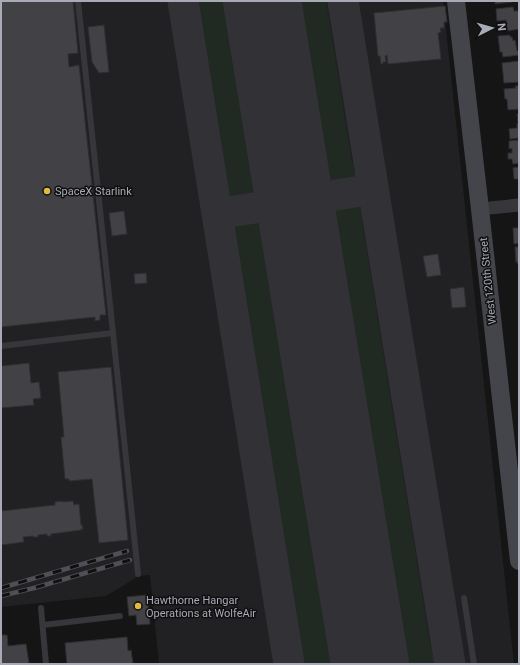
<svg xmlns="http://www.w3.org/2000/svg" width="520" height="665" font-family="Roboto,sans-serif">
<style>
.built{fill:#212123}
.green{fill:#212923}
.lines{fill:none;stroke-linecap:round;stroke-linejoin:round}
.taxiway{stroke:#323236;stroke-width:31}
.runway{stroke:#323236;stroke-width:78}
.building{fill:#424246;stroke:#2f2f32}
.lane{stroke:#36363b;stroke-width:6}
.street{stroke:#36363b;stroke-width:13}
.secondary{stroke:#44454b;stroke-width:18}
.rail-casing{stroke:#4f5056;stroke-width:4.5}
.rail{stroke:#101011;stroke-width:3;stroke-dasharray:9;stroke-linecap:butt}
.poi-dot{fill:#e2ba41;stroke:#101011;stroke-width:1.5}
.labels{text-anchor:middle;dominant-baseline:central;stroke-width:3;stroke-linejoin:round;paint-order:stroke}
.poi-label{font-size:11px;fill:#a8abb5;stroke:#101011;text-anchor:start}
.street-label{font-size:11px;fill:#a8abb5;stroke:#101011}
</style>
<rect width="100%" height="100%" fill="#151516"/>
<polygon class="built" points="1,1 443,1 514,664 159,664 150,575 139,576 106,596 1,607"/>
<g class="green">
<path d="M 193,1 L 228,1 L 258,190 L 257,195 C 252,198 235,202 229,199 C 227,198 226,196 225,194 Z"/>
<path d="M 294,1 L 326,1 L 352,163 L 356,163 C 358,171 357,178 350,182 C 339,184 318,192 317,176 L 322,174 Z"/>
<path d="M 353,204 C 361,204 364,210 365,218 L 362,221 L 431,650 L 436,650 L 436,659 L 434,664 L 397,664 L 402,662 L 330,217 L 324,218 C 325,203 341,204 353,204 Z"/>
<polygon points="257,219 263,223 266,228 336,664 301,664 231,233 231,229 236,223"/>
</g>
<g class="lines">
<g class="taxiway">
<polyline points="183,1 289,664"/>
<polyline points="343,1 450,664"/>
<path d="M 270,205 C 286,199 290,188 290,171"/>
<path d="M 219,224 C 221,218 223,214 229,212 L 361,191 C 368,188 370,182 371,174"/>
<path d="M 301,235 C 300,212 302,200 328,196"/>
<polyline points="370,660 371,664"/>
</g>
<polyline class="runway" points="262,1 370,664"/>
</g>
<g class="building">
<polygon points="1,1 73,1 78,53 68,54 69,67 79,65 106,315 100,315 100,320 95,321 95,317 1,327"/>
<polygon points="495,1 512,1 512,2 495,4"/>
<polygon points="445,6 447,22 444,22 444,28 440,28 441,32 438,33 441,59 388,64 387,55 385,56 386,62 383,62 383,64 381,64 380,56 378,56 374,13"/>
<polygon points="513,7 514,11 519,11 519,29 507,31 506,20 497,21 496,9"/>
<polygon points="104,25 109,72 99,73 92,62 88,27"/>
<polygon points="510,35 510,37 512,37 513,41 515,40 517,51 519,51 519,55 503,57 502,52 500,52 498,36"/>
<polygon points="519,61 519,82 504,83 502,63"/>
<polygon points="515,86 519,86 519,109 508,110 507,99 505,99 504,89 516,88"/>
<polygon points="517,114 519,114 519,138 510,139 509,129 517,128 517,124 518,123"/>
<polygon points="519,140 519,163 513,164 512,159 508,159 508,153 512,153 512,148 509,149 509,141"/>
<polygon points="519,167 519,179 514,179 513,168"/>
<polygon points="124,211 127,234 112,236 109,213"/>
<polygon points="513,228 519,228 519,243 514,244"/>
<polygon points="515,247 519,247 519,264 518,264 517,262 516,262"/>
<polygon points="438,254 441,275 427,277 423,256"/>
<polygon points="146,273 147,283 135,284 134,274"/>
<polygon points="464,287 466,307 452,308 450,289"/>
<polygon points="29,363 31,383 39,382 41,398 33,399 34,405 1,408 1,366"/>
<polygon points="111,367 128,540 99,543 92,479 69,481 69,479 65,479 61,437 64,437 58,372"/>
<polygon points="63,501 63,502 73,501 74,505 79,504 81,525 82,525 83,529 81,529 81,530 51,534 51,536 47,536 47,534 38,535 38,537 33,537 33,536 23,537 24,542 1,545 1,511 55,505 55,502"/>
<polygon points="147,595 150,624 137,625 136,615 129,616 127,597"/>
<polygon points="1,635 7,635 8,646 26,644 29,664 1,664"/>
<polygon points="127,637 128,651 131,650 133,664 67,664 65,643"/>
</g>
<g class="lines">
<g class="lane">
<polyline points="113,333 138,574"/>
<polyline points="1,346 113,333 78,1"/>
<polyline points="464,598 474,664"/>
<polyline points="41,608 46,664"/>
<polyline points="43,625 120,616"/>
</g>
<polyline class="street" points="480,209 519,205"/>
<polyline class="secondary" points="456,1 480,209 519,561"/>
<defs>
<g id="rail">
<polyline points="1,588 127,551"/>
<polyline points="1,596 34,588 130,560"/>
</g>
</defs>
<use href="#rail" class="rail-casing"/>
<use href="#rail" class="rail"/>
</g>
<g class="poi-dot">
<circle cx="47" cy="191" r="4"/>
<circle cx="138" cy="606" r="4"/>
</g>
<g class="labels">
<g class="poi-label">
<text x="55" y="191">SpaceX Starlink</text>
<text x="146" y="600">Hawthorne Hangar<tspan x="146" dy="13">Operations at WolfeAir</tspan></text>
</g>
<g class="street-label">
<text transform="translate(488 281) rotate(-96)">West 120th Street</text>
</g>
</g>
<rect width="520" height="665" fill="none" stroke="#a8abb5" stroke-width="4"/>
<g transform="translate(492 28) rotate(84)" stroke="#101011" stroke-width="3" paint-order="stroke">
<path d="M0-3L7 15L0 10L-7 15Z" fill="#a8abb5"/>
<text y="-6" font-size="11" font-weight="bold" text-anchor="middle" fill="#a8abb5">N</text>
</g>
</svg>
